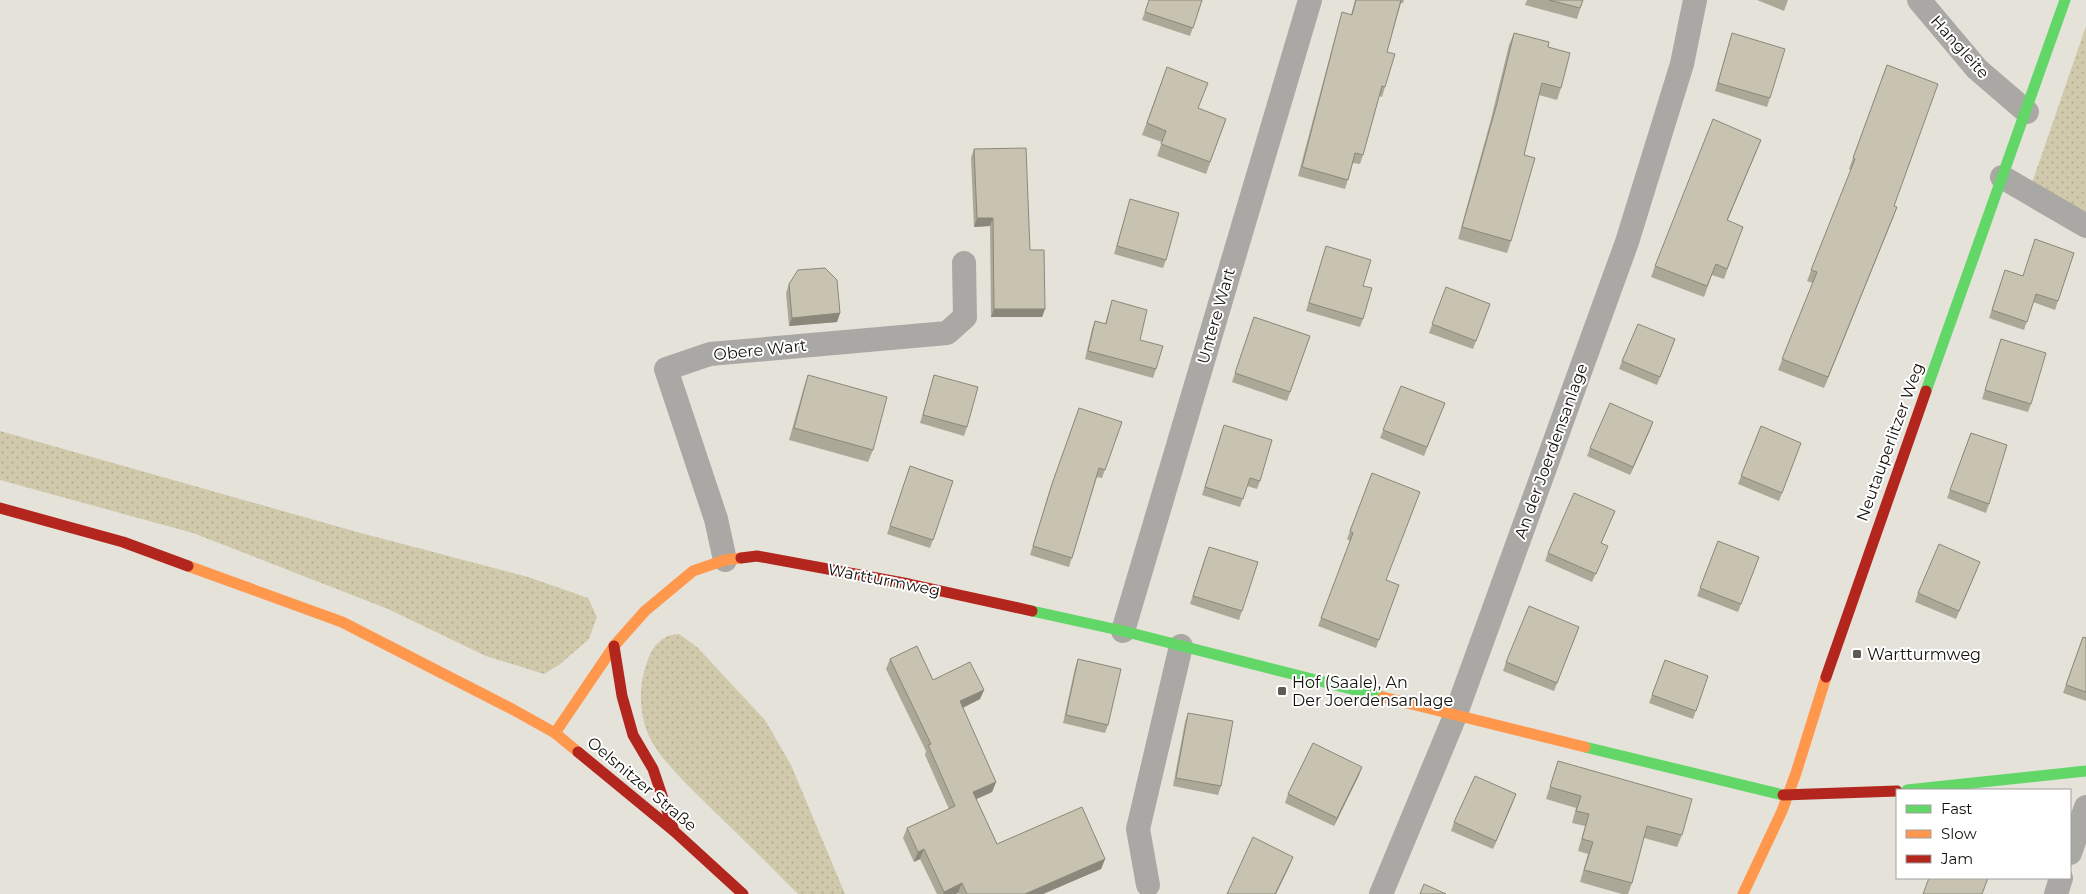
<svg xmlns="http://www.w3.org/2000/svg" width="2086" height="894" font-family="Montserrat,sans-serif">
<style>
.grass{fill:url(#grass-dots)}
.lines{fill:none;stroke-linecap:round;stroke-linejoin:round}
.street{stroke:#a9a8a5;stroke-width:24}
.fast{stroke:#63d668;stroke-width:11}
.slow{stroke:#ff974d;stroke-width:11}
.jam{stroke:#b3261e;stroke-width:11}
.wall{fill:#aba897}
.shaded-wall{fill:#8b887b}
.building{fill:#c7c3b0;stroke:#8b887b}
.poi-dot{fill:#5c5b54;stroke:#fff;stroke-width:2}
.labels{text-anchor:middle;dominant-baseline:central;stroke-width:4;stroke-linejoin:round;paint-order:stroke}
.street-label{font-size:16px;fill:#13120c;stroke:#fff}
.poi-label{font-size:16px;fill:#13120c;stroke:#fff;text-anchor:start}
</style>
<defs>
<pattern id="grass-dots" width="8" height="8" patternUnits="userSpaceOnUse" patternTransform="scale(1.25)"><rect width="8" height="8" fill="#d1c9ab"/><path d="M2 2h.1M6 6h.1" fill="none" stroke="#b3ac92" stroke-width="1.8" stroke-linecap="round"/></pattern>
</defs>
<rect width="100%" height="100%" fill="#e4e2d9"/>
<g class="grass">
<polygon points="2086,26 2086,217 2032,183"/>
<polygon points="0,431 357,532 528,577 588,598 597,617 589,639 559,665 544,674 486,656 388,609 193,533 0,480"/>
<path d="M 679,634 L 697,647 L 765,720 L 791,765 L 845,894 L 798,894 C 772,868 746,842 719,816 C 698,795 655,757 646,729 C 639,706 639,685 647,662 C 653,646 661,635 679,634 Z"/>
</g>
<g class="lines">
<g class="street">
<polyline points="1919,0 1977,69 2027,112"/>
<polyline points="2002,177 2086,226"/>
<polyline points="725,560 716,519 666,369 710,354 947,333 965,317 964,263"/>
<polyline points="1123,631 1310,0"/>
<polyline points="2070,853 2086,807"/>
<polyline points="1148,885 1138,829 1181,646"/>
<polyline points="1381,894 1455,716 1627,242 1682,64 1695,0"/>
<polyline points="2056,894 2061,878"/>
</g>
<g class="fast">
<polyline points="1926,391 2065,0"/>
<polyline points="1032,611 1123,631 1383,697"/>
<polyline points="1585,747 1783,795"/>
<polyline points="1907,790 2086,771"/>
</g>
<g class="slow">
<polyline points="188,566 342,622 512,709 555,733 578,752"/>
<polyline points="1383,697 1585,747"/>
<polyline points="555,733 614,646 645,611 693,571 725,560 741,558"/>
<polyline points="1743,894 1782,811 1796,773 1826,677"/>
</g>
<g class="jam">
<polyline points="0,508 123,542 188,566"/>
<polyline points="741,558 757,556 909,584 1032,611"/>
<polyline points="614,646 622,696 633,735 653,769 674,831"/>
<polyline points="1826,677 1926,391"/>
<polyline points="578,752 674,831 743,894"/>
<polyline points="1783,795 1897,791"/>
</g>
</g>
<g class="wall">
<polygon points="1149,0 1202,0 1190,36 1142,20"/>
<polygon points="1355,0 1404,0 1403,3 1401,3 1387,52 1385,87 1382,97 1379,96 1363,155 1360,164 1353,163 1345,189 1298,176 1339,22 1342,12 1351,15"/>
<polygon points="1527,0 1583,0 1577,19 1525,5"/>
<polygon points="1757,0 1788,0 1784,11"/>
<polygon points="1514,33 1548,47 1561,88 1557,100 1539,95 1524,155 1511,241 1507,253 1458,239 1491,119 1509,45"/>
<polygon points="1732,33 1770,98 1767,107 1715,91"/>
<polygon points="1887,65 1894,206 1897,207 1824,388 1778,370 1813,283 1807,281 1851,170 1849,169"/>
<polygon points="1167,67 1198,108 1226,119 1206,174 1157,156 1162,142 1142,135"/>
<polygon points="974,149 1030,250 1045,309 1042,317 991,317 990,226 974,227 971,158"/>
<polygon points="1757,150 1727,221 1743,227 1724,279 1712,275 1704,297 1651,277 1655,266"/>
<polygon points="1130,199 1166,260 1163,268 1114,254"/>
<polygon points="1326,246 1363,286 1363,319 1360,327 1306,311"/>
<polygon points="2074,253 2055,310 2033,302 2024,330 1989,318 2005,270 2022,276"/>
<polygon points="789,284 840,313 837,322 789,326 786,293"/>
<polygon points="1446,287 1490,304 1473,349 1429,333"/>
<polygon points="1112,300 1140,340 1156,369 1153,378 1085,359 1092,329 1095,321 1105,324"/>
<polygon points="1254,317 1310,336 1287,401 1232,382"/>
<polygon points="1675,339 1657,385 1619,369 1622,361"/>
<polygon points="2001,339 2031,404 2028,412 1982,399"/>
<polygon points="808,375 873,450 868,462 789,440 804,387"/>
<polygon points="934,375 967,427 964,436 920,423"/>
<polygon points="1401,386 1445,403 1424,456 1380,438"/>
<polygon points="1079,408 1122,422 1102,478 1097,477 1069,567 1030,555 1049,492"/>
<polygon points="1224,425 1260,481 1257,489 1247,486 1240,507 1202,495"/>
<polygon points="1761,426 1801,443 1779,501 1738,484"/>
<polygon points="1650,430 1630,475 1587,456 1590,448"/>
<polygon points="1971,433 1989,504 1986,513 1947,498"/>
<polygon points="910,466 953,481 930,548 887,534"/>
<polygon points="1372,473 1386,580 1399,585 1376,648 1318,626 1350,541 1347,539"/>
<polygon points="1615,511 1601,544 1605,554 1592,582 1545,561 1548,553"/>
<polygon points="1718,541 1759,557 1738,612 1697,596"/>
<polygon points="1206,555 1242,611 1239,620 1190,604"/>
<polygon points="1977,570 1956,619 1915,602 1918,593"/>
<polygon points="1579,627 1554,691 1503,671 1506,662"/>
<polygon points="2083,637 2086,638 2086,701 2063,693"/>
<polygon points="890,659 933,680 984,690 980,699 963,708 996,782 992,792 976,799 997,844 1105,859 1101,869 1043,894 959,894 958,893 956,894 937,894 920,859 914,862 903,838 907,828 949,809 925,755 926,751 886,669"/>
<polygon points="1078,659 1108,725 1105,733 1063,723 1075,668"/>
<polygon points="1665,660 1708,676 1693,719 1649,703"/>
<polygon points="1188,713 1221,786 1218,795 1173,786 1185,722"/>
<polygon points="1558,761 1682,835 1677,847 1644,838 1632,883 1628,894 1622,894 1580,882 1588,854 1578,851 1585,826 1572,823 1576,808 1546,799"/>
<polygon points="1362,767 1359,775 1334,826 1285,803 1288,794"/>
<polygon points="1513,802 1493,849 1451,831 1454,822"/>
</g>
<g class="shaded-wall">
<polygon points="1761,140 1757,150 1723,231 1727,220"/>
<polygon points="1897,207 1893,218 1824,388 1828,377"/>
<polygon points="977,218 993,218 990,226 974,227"/>
<polygon points="994,309 1045,309 1042,317 991,317"/>
<polygon points="840,313 837,322 789,326 792,318"/>
<polygon points="1653,422 1650,430 1630,475 1633,467"/>
<polygon points="984,690 980,699 956,711 960,701"/>
<polygon points="1362,767 1359,775 1334,826 1337,818"/>
<polygon points="996,782 992,792 970,802 973,792"/>
<polygon points="1516,794 1513,802 1493,849 1496,841"/>
<polygon points="924,849 920,859 914,862 918,852"/>
<polygon points="1293,857 1290,865 1276,894 1275,894"/>
<polygon points="1105,859 1101,869 1043,894 1025,894"/>
<polygon points="962,883 958,893 956,894 943,894 944,892"/>
</g>
<g class="building">
<polygon points="1149,0 1202,0 1193,28 1145,12"/>
<polygon points="1356,0 1401,0 1387,52 1395,54 1385,87 1382,86 1363,155 1355,153 1348,180 1302,167 1342,12 1352,15"/>
<polygon points="1549,0 1583,0 1580,8"/>
<polygon points="1514,33 1549,42 1548,47 1570,53 1561,88 1542,83 1524,155 1535,158 1511,241 1462,227 1496,107"/>
<polygon points="1732,33 1785,49 1770,98 1718,83"/>
<polygon points="1887,65 1938,84 1894,206 1897,207 1828,377 1782,359 1817,272 1811,270 1855,159 1853,158"/>
<polygon points="1167,67 1208,83 1198,108 1226,119 1210,162 1161,144 1166,131 1147,123"/>
<polygon points="1713,119 1761,140 1727,220 1743,227 1727,269 1716,264 1707,286 1655,266"/>
<polygon points="1026,148 1030,250 1044,250 1045,309 994,309 993,218 977,218 974,149"/>
<polygon points="1130,199 1179,213 1166,260 1117,246"/>
<polygon points="2035,239 2074,253 2058,301 2036,294 2027,322 1992,310 2005,270 2023,276"/>
<polygon points="1326,246 1371,260 1363,286 1372,288 1363,319 1309,303"/>
<polygon points="825,268 837,280 840,313 792,318 789,284 798,270"/>
<polygon points="1446,287 1490,304 1476,341 1432,324"/>
<polygon points="1112,300 1147,310 1140,340 1163,346 1156,369 1088,351 1095,321 1106,324"/>
<polygon points="1254,317 1310,336 1290,392 1235,373"/>
<polygon points="1638,324 1675,339 1660,377 1622,361"/>
<polygon points="2001,339 2046,353 2031,404 1985,390"/>
<polygon points="808,375 887,397 873,450 794,428"/>
<polygon points="934,375 978,387 967,427 923,415"/>
<polygon points="1401,386 1445,403 1427,447 1383,430"/>
<polygon points="1610,403 1653,422 1633,467 1590,448"/>
<polygon points="1079,408 1122,422 1105,470 1099,468 1072,558 1033,546 1052,484"/>
<polygon points="1224,425 1272,440 1260,481 1250,478 1243,499 1205,487"/>
<polygon points="1761,426 1801,443 1782,493 1741,476"/>
<polygon points="1971,433 2007,445 1989,504 1950,490"/>
<polygon points="910,466 953,481 933,540 890,526"/>
<polygon points="1372,473 1420,492 1386,580 1399,585 1379,640 1321,618 1353,533 1350,531"/>
<polygon points="1574,493 1615,511 1601,543 1608,546 1596,574 1548,553"/>
<polygon points="1718,541 1759,557 1741,604 1700,588"/>
<polygon points="1939,544 1980,562 1959,611 1918,593"/>
<polygon points="1209,547 1258,562 1242,611 1193,596"/>
<polygon points="1529,606 1579,627 1557,683 1506,662"/>
<polygon points="2083,637 2086,638 2086,692 2066,685"/>
<polygon points="917,646 933,680 970,662 984,690 960,701 996,782 973,792 997,844 1082,807 1105,859 1025,894 967,894 962,883 944,892 924,849 918,852 907,828 955,806 928,745 931,744 890,659"/>
<polygon points="1078,659 1121,669 1108,725 1066,715"/>
<polygon points="1665,660 1708,676 1696,711 1652,695"/>
<polygon points="1188,713 1233,721 1221,786 1176,778"/>
<polygon points="1313,743 1362,767 1337,818 1288,794"/>
<polygon points="1558,761 1692,799 1682,835 1647,826 1632,883 1584,870 1593,842 1582,839 1589,814 1576,811 1581,796 1550,787"/>
<polygon points="1475,776 1516,794 1496,841 1454,822"/>
<polygon points="1253,837 1293,857 1275,894 1227,894"/>
<polygon points="1929,878 1988,878 1982,894 1923,894"/>
<polygon points="1424,884 1446,894 1420,894"/>
</g>
<g class="poi-dot">
<rect x="1852" y="649" width="10" height="10" rx="2.5"/>
<rect x="1277" y="686" width="10" height="10" rx="2.5"/>
</g>
<g class="labels">
<g class="street-label">
<text transform="translate(1960 47) rotate(48)">Hangleite</text>
<text transform="translate(1216 316) rotate(-74)">Untere Wart</text>
<text transform="translate(760 350) rotate(-6)">Obere Wart</text>
<text transform="translate(1890 442) rotate(-70)">Neutauperlitzer Weg</text>
<text transform="translate(1551 451) rotate(-70)">An der Joerdensanlage</text>
<text transform="translate(884 580) rotate(11)">Wartturmweg</text>
<text transform="translate(642 784) rotate(40)">Oelsnitzer Straße</text>
</g>
<g class="poi-label">
<text x="1867" y="654">Wartturmweg</text>
<text x="1292" y="682">Hof (Saale), An<tspan x="1292" dy="18">Der Joerdensanlage</tspan></text>
</g>
</g>
<rect x="1896" y="789" width="175" height="90" fill="#ffffff" stroke="#a1a09e"/>
<rect x="1906" y="805" width="25" height="8" fill="#63d668" stroke="#a1a09e"/>
<text x="1941" y="814" font-size="15" fill="#13120c">Fast</text>
<rect x="1906" y="830" width="25" height="8" fill="#ff974d" stroke="#a1a09e"/>
<text x="1941" y="839" font-size="15" fill="#13120c">Slow</text>
<rect x="1906" y="855" width="25" height="8" fill="#b3261e" stroke="#a1a09e"/>
<text x="1941" y="864" font-size="15" fill="#13120c">Jam</text>
</svg>
